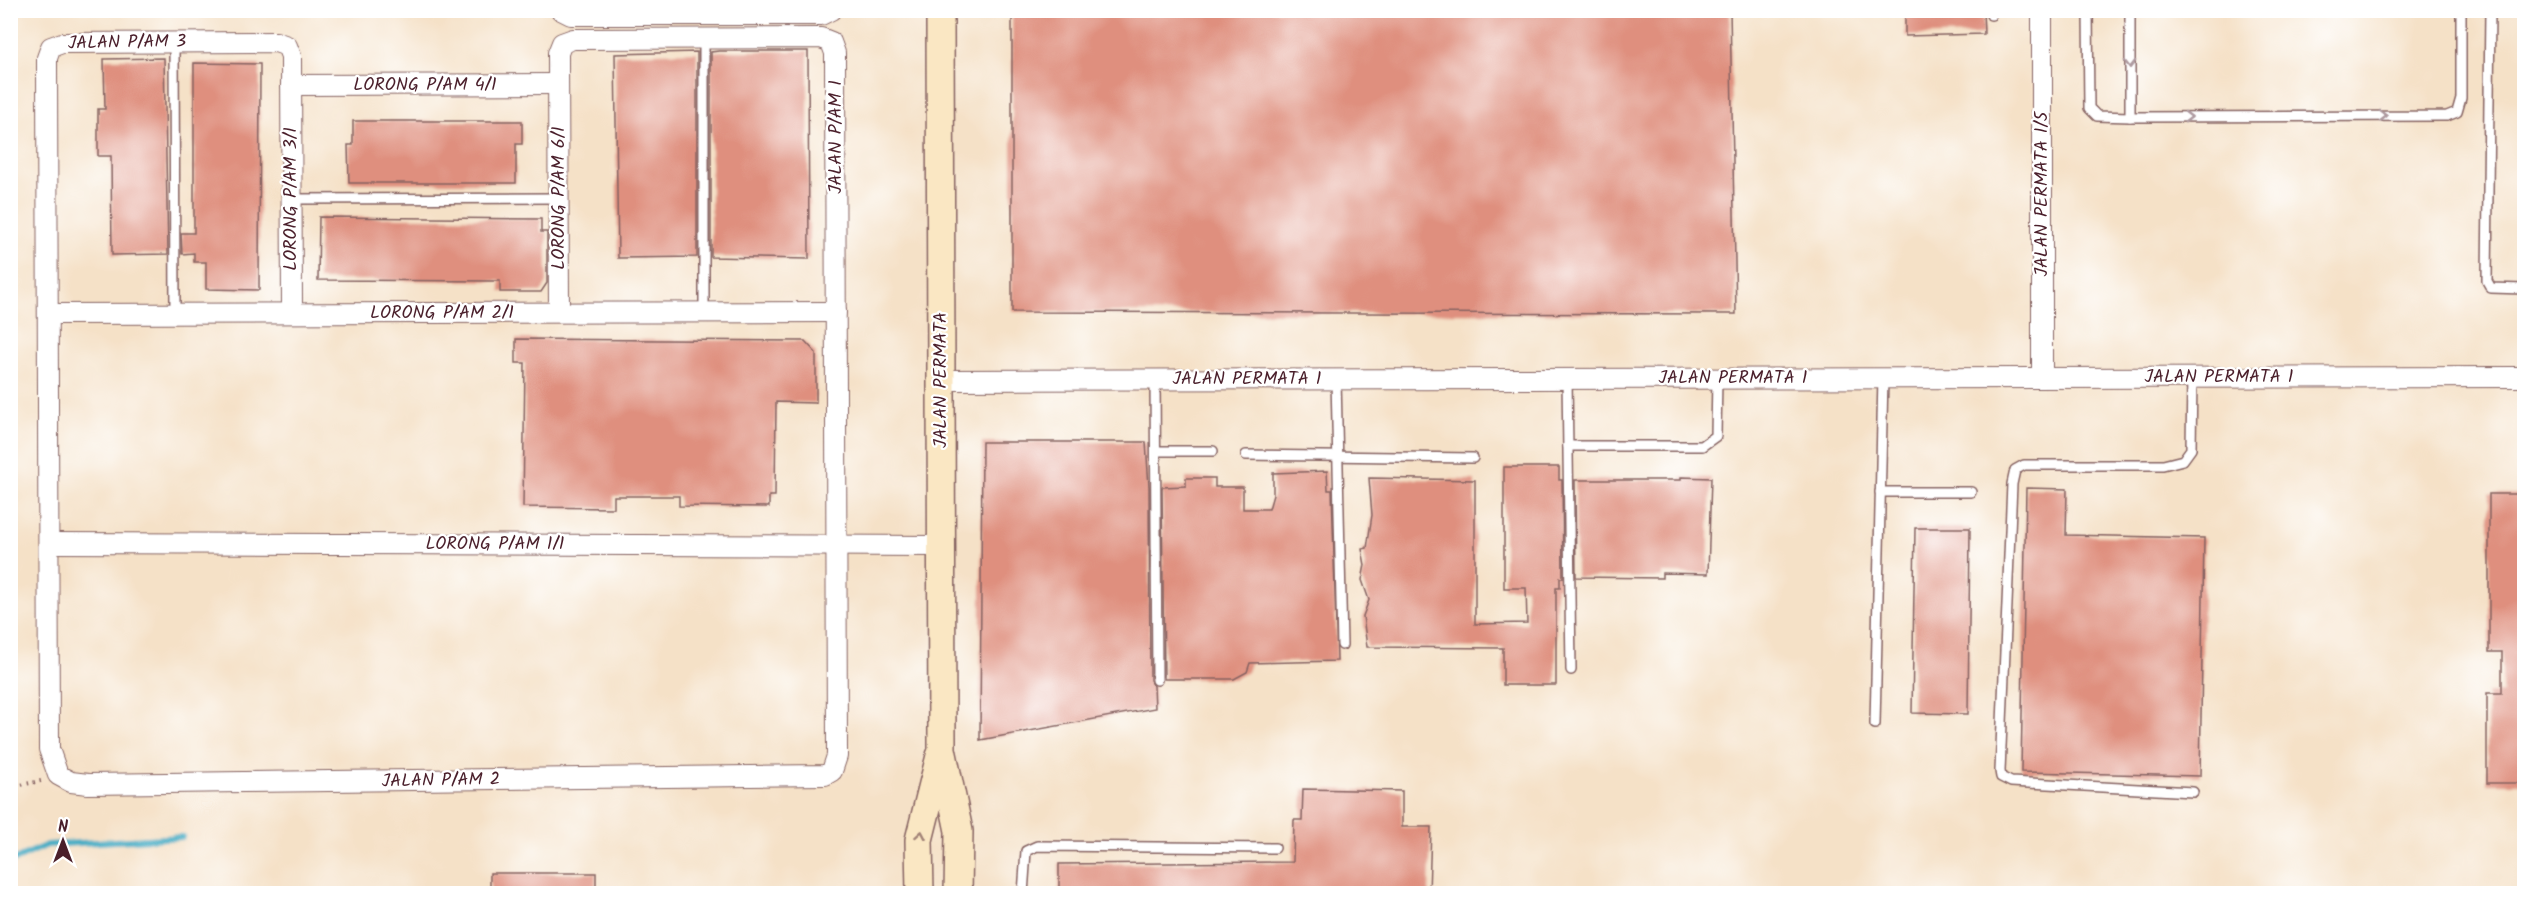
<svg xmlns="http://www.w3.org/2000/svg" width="2535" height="904" font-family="Kalam,sans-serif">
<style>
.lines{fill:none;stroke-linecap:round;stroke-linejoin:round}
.stream{stroke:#46adc5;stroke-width:6}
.building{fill:#df8f7e}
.lane-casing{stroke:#866362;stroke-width:12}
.street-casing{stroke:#866362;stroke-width:22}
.secondary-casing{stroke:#866362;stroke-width:30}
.path{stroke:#866362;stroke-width:4;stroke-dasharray:1.5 4.5;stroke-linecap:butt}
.lane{stroke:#fff;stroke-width:9}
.street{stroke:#fff;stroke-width:20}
.secondary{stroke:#fae7c3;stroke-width:27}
.oneway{stroke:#ae9aa0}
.oneway2{stroke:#a28377}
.labels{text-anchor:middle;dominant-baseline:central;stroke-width:4.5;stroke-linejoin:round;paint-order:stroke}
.street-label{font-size:18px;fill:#4a1f2b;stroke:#fff}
</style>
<rect width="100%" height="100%" fill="#fff"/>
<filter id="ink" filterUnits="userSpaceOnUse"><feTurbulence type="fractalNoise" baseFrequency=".0167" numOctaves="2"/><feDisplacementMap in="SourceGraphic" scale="12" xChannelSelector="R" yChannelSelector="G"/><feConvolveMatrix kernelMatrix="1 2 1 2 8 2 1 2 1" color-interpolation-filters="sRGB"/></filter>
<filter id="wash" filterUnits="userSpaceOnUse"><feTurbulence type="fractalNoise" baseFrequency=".008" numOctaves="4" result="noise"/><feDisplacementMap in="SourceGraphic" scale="24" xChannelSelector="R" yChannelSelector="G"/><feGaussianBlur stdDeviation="1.35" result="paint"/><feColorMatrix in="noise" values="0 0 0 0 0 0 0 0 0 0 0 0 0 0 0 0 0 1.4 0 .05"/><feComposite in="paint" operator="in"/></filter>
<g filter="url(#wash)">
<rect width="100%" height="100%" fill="#f5e1c7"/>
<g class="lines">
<polyline class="stream" points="10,862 47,845 182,837"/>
</g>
<g id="blocks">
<g class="building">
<polygon points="1012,10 1730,10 1736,314 1012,312"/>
<polygon points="1905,10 1983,10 1984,34 1905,36"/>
<polygon points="719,51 808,51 809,259 711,257 711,52"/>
<polygon points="697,52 697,257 618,258 615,54"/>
<polygon points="164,58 168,254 112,255 111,156 98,156 98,109 105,109 104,59"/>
<polygon points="194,63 260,64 259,290 206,289 206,262 194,262 194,253 182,254 181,233 194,233"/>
<polygon points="353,121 522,121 522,144 516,144 516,183 349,183 348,145 353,145"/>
<polygon points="319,217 541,219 541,232 547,232 547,283 541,292 500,292 500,281 318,280"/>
<polygon points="516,339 805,341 816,353 816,403 776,402 775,496 769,496 769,507 679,506 679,496 614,496 614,508 523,507 525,363 516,363"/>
<polygon points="982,442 1146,442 1149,487 1150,680 1154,686 1155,708 980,740"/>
<polygon points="1504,467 1559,467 1559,480 1562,480 1563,578 1560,578 1560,588 1556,588 1556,685 1503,685 1503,648 1367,647 1363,616 1369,600 1362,580 1365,565 1362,549 1367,548 1372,515 1369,478 1475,480 1475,624 1527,623 1526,588 1504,588"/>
<polygon points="1327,471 1328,490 1332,490 1337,661 1250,663 1247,672 1234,679 1164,679 1162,487 1186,486 1186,478 1215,478 1215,487 1243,487 1243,509 1269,509 1273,495 1273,473"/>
<polygon points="1681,477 1711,478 1708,574 1662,573 1662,578 1576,577 1575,480 1681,480"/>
<polygon points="2026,488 2067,489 2066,535 2204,538 2200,776 2021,772"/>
<polygon points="2489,494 2524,494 2524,783 2487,783 2487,693 2502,693 2502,652 2489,652"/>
<polygon points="1915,528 1970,528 1968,714 1912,713"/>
<polygon points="1303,789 1402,791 1402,827 1431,827 1429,894 1059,894 1059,864 1293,862 1294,820 1302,820"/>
<rect x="490" y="873" width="106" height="21"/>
</g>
</g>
</g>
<g filter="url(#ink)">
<use href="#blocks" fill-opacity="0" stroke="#866362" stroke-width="1.5"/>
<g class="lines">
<defs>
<g id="lane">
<polyline points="1991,10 1991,15"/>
<polyline points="2088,10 2089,108 2097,116 2130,117 2447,116 2457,112 2461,98 2461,10"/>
<polyline points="2130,10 2130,117"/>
<polyline points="2490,10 2487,281 2491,288 2524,289"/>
<polyline points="704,38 704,312"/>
<polyline points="174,42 175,313"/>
<polyline points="291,199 558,198"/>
<polyline points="2192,377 2191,449 2183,460 2163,465 2024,465 2015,470 2012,484 2000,771 2001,777 2011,782 2193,792"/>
<polyline points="1567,378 1571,670"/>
<polyline points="1155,379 1157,680"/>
<polyline points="1336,379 1342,645"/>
<polyline points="1568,446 1702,446 1716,436 1717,378"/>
<polyline points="1156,451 1213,451"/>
<polyline points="1246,455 1473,458"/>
<polyline points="1880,492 1971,492"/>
<polyline points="1875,724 1883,378"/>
<polyline points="1023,894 1026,851 1037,846 1275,848"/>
</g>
<g id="street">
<polyline points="561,10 571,15 821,15 831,10"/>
<polyline points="2042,10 2042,378"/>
<polyline points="291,85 558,84"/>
<polyline points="292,313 291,56 287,46 276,42 62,43 51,47 47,58 49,749 58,775 71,782 88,784 825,775 832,771 837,756 835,53 831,42 821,38 573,39 562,43 558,53 559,312"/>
<polyline points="48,314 836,312"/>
<polyline points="941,380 2524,377"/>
<polyline points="49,543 941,546"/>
</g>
<g id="secondary">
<polyline points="940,10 942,749 959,831 958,894"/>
<polyline points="920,894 919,840 940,756"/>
</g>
</defs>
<use href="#lane" class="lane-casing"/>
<use href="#street" class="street-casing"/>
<use href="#secondary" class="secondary-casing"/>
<polyline class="path" points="10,787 41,781"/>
<use href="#lane" class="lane"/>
<use href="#street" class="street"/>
<use href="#secondary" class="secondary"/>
</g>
<defs><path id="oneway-chevron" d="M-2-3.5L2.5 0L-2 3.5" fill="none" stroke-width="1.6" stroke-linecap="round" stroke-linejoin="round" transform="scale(1.5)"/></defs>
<g class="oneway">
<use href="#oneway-chevron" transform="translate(2130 64) rotate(90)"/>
<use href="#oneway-chevron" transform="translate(2383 116)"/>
<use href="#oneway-chevron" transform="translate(2188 117)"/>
</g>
<use class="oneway2" href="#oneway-chevron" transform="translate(921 835) rotate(-80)"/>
</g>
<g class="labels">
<g class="street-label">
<text transform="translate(127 43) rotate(-1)">JALAN P/AM 3</text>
<text x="425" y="85">LORONG P/AM 4/1</text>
<text transform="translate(836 137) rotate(-90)">JALAN P/AM 1</text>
<text transform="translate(2042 194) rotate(-90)">JALAN PERMATA 1/5</text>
<text transform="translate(559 198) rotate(-90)">LORONG P/AM 6/1</text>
<text transform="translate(291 199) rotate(-90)">LORONG P/AM 3/1</text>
<text x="442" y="313">LORONG P/AM 2/1</text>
<text x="2219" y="377">JALAN PERMATA 1</text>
<text x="1733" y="378">JALAN PERMATA 1</text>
<text x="1247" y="379">JALAN PERMATA 1</text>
<text transform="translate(941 380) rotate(-90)">JALAN PERMATA</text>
<text x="495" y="544">LORONG P/AM 1/1</text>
<text transform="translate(441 781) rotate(-1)">JALAN P/AM 2</text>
</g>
</g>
<rect width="2535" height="904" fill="none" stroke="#fff" stroke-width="36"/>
<g transform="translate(63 841)" stroke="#ffffff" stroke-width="4.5" paint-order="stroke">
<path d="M0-4.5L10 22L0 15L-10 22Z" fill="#4a1f2b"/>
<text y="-9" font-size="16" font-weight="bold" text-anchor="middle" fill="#4a1f2b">N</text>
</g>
</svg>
